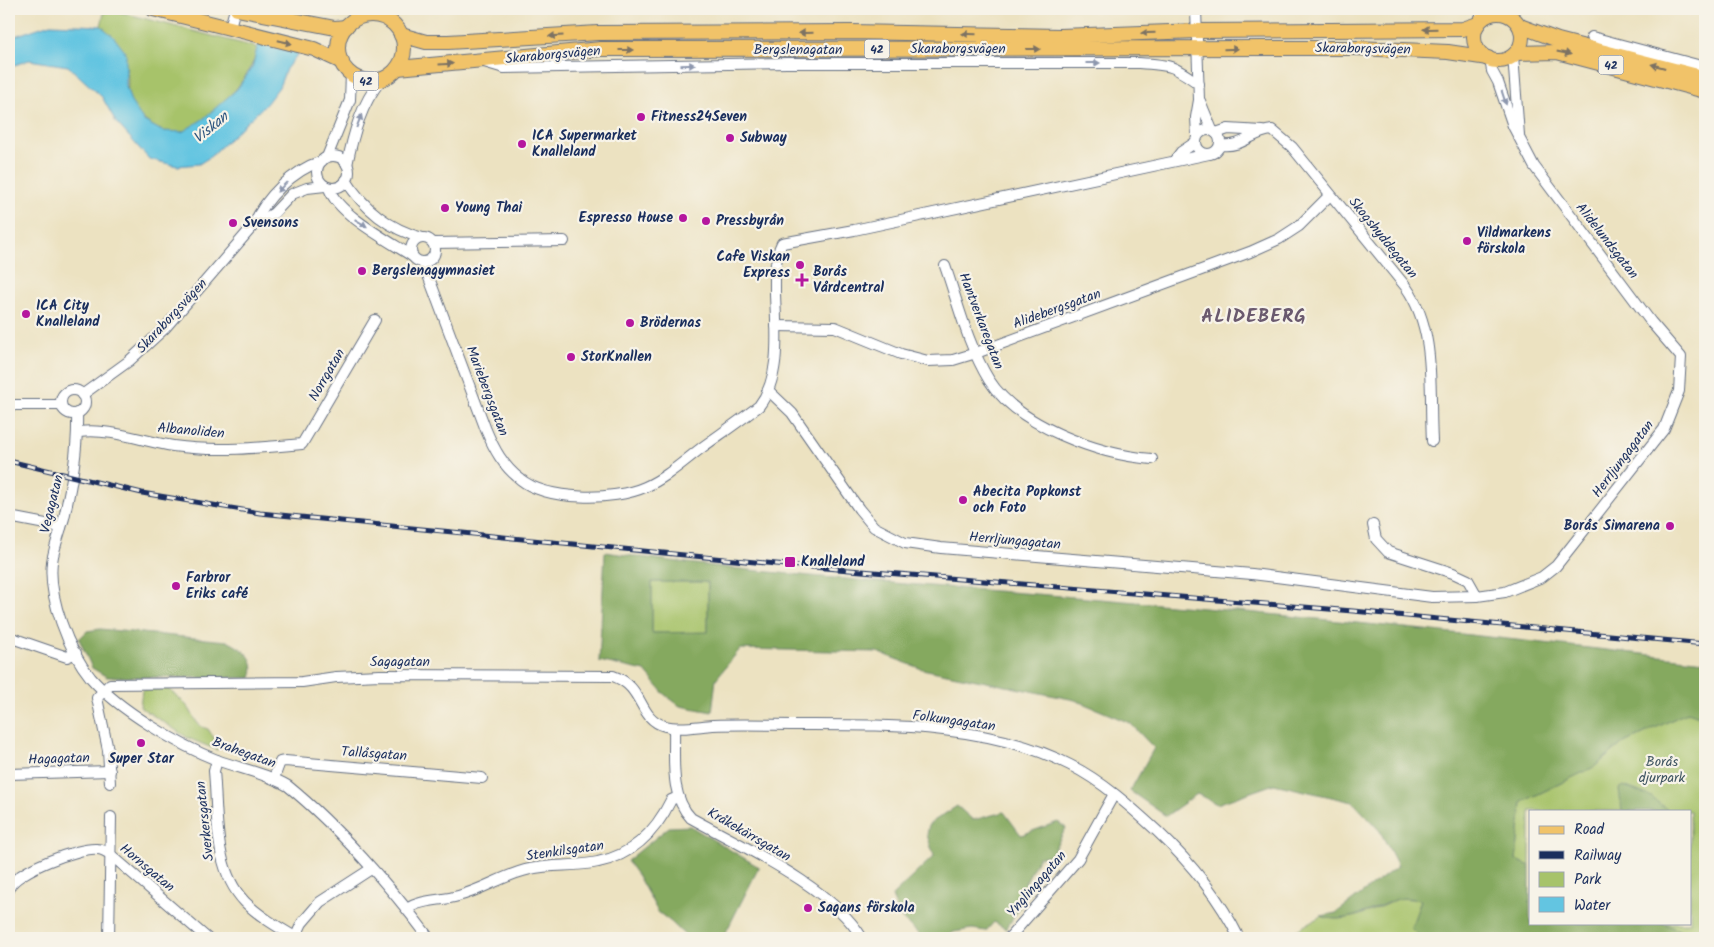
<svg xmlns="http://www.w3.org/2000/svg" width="1714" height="947" font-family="Kalam,sans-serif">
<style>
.green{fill:#a7c36a;stroke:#617964}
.forest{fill:#85a95e;stroke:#506c5e;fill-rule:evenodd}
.water{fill:#63c5e1;stroke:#3f7aa0}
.pier{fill:#ece2c1}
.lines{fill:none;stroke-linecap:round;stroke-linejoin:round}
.minor-casing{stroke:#646e81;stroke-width:12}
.major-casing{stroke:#646e81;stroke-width:16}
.minor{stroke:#fff;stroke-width:10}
.major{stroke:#f1c369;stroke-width:14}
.rail-casing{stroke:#1b2f5e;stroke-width:5}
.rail{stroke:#f7f3e8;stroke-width:3;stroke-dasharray:9;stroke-linecap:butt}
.oneway{fill:#7b7263}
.oneway2{fill:#8d97ae}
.poi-dot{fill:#b5179e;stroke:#f7f3e8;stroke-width:2}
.labels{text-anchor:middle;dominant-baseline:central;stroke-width:4.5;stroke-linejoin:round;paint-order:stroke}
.shield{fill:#f7f3e8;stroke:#5d6a87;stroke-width:1}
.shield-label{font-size:12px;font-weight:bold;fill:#1b2f5e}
.street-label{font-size:14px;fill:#1b2f5e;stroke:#f7f3e8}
.poi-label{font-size:14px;font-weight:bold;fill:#1b2f5e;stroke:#f7f3e8;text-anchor:start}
.park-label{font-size:14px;fill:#3e5461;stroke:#f7f3e8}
.water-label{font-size:15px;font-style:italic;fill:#2d547f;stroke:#f7f3e8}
.district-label{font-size:19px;font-weight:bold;letter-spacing:1px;fill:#6a596e;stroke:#f7f3e8}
</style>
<rect width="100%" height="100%" fill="#f7f3e8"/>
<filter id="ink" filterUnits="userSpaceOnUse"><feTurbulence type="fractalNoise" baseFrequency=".02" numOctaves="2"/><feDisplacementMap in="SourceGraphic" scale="10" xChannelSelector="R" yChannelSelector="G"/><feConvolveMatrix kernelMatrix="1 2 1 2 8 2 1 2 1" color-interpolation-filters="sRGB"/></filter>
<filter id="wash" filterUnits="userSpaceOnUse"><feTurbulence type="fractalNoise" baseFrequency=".0096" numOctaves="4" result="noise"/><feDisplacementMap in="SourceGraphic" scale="20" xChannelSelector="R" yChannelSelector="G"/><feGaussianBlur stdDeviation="1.12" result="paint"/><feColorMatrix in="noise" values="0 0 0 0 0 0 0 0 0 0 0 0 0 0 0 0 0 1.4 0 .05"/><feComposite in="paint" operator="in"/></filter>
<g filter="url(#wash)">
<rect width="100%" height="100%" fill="#ece2c1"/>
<g class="green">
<path d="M 105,9 L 108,9 L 259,48 C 249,77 228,103 201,121 C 196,124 188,131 182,132 C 161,137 138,119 130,101 C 126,90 129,81 127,71 C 124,54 114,37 101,26 Z"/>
<rect x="652" y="582" width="56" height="51"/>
<path d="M 169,689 C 175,695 182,700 187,706 C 195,715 194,726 208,729 L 218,744 L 217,750 L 188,738 L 140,707 L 142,690 Z"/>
<polygon points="1688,712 1705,718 1705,938 1697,938 1663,923 1690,923 1690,811 1530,811 1530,866 1516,860 1522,802 1594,767 1622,744"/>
<path d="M 1400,898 L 1422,900 L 1411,927 L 1421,938 L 1283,938 L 1321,916 C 1346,926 1377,908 1400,898 Z"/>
</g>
<g class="forest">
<path d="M 605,552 C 781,578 959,587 1136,602 C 1326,618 1516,640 1705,661 L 1705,718 L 1688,712 L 1622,744 L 1594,767 L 1522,802 L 1516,860 L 1530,866 L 1530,923 L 1663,923 L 1697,938 L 1421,938 L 1411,928 L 1421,900 C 1415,899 1405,897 1398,899 C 1374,907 1347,926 1321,916 L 1336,913 L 1398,866 L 1380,831 L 1353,802 L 1274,784 L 1217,804 L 1197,794 L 1166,816 L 1130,791 L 1154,748 L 1130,723 L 1075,700 L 922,669 L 877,652 L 740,649 L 716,679 L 712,712 L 680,706 L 664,694 L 645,671 L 599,661 ZM 652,582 L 708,582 L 708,632 L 652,633 Z"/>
<path d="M 100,629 L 227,641 C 243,649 258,658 251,678 L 107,677 L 92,668 L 79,639 L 87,631 Z"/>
<polygon points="1624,786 1650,796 1669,811 1622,811 1619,789"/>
<polygon points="957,806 973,820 1004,812 1021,835 1058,822 1066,828 1051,855 1039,857 1025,883 1030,892 1006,929 994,922 986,931 972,929 954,932 944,938 923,938 899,916 892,896 934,856 927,835 929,824"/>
<polygon points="690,826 759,867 723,938 688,938 671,922 658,912 638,876 627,861 669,827"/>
</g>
<polygon class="water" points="267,9 306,9 297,55 286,69 279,87 266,104 210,157 199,164 177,166 149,159 116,122 102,97 68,66 29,60 9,67 9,38 50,24 101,26 113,36 126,53 126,86 131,102 144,121 162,131 182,132 203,119 237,89 252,68"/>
<polygon class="pier" points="265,9 281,9 308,14 300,53 257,44"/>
</g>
<g filter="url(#ink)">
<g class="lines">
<defs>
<g id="minor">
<polyline points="376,9 381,17"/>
<polyline points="1196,9 1199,100 1196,117 1197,136"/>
<polyline points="1506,9 1509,15"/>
<polyline points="355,20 357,9"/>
<polyline points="1480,21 1482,9"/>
<polyline points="230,27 235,9"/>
<polyline points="1592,37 1705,67"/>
<polyline points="1513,55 1519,135"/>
<path d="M 484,62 L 504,68 L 787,63 L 1138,63 C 1171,65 1173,65 1199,84"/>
<polyline points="1200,101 1212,130"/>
<circle cx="1208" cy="142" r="12"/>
<polyline points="1216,133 1228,129 1262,131"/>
<path d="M 1220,145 C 1244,148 1250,132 1272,130 L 1292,147 L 1406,287 C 1437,331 1429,389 1432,441"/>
<circle cx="333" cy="172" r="16"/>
<polyline points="327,157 350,100 351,74"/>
<polyline points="1174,161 1181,152 1196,142"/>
<path d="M 347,165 C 353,135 361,104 381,80"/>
<path d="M 346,180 C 363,208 390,230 423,238"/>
<path d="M 329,188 C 337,214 389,241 412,256"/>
<path d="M 253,226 C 265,198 293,170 322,161"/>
<circle cx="423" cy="250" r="12"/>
<polyline points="433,243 564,241"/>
<path d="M 423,262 L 486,430 C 494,449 503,466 520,479 C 547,501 614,501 645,487 C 666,478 685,460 704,446 C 722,433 741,420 759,406 C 782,376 776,330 775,293 C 775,276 774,259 782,243 L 854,230 L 1209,154"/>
<path d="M 945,266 C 958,303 968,346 989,380 C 1018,426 1100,455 1152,459"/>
<polyline points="776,326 835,327 901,354 928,361 953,360 976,353 1250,252 1279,239 1299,226 1330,195"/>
<circle cx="73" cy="402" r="12"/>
<polyline points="770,392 792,413 859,509 874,527 905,543 941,548 1252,574 1432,597 1477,596 1505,592 1542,577 1556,566 1664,429 1679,391 1681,357 1651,322 1534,166 1513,126 1498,82 1492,71 1490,59"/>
<polyline points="82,395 129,361 165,328 253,226 274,213 292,194 307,188 325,186"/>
<polyline points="9,405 61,405"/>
<path d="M 77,413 C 78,450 72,482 64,518 C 60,532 54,547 52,562 C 48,597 68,650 91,678 C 118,709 178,745 217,760 C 241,769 266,773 288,786 C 337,826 391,887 429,938"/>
<path d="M 79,432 C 110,428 142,441 173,446 C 216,452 259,448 302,444 L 375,320"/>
<polyline points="9,517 61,527"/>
<polyline points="1373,525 1376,539 1388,552 1453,573 1468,580 1477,596"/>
<polyline points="9,637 67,657 76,653"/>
<path d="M 674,728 C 675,758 669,795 691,818 C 743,847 832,887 862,938"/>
<path d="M 217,760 L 214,771 C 218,814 213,869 245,902 C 259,916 278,927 295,937"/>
<polyline points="9,774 110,771"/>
<polyline points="274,778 280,762 285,761 482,778"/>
<path d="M 110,783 L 108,750 L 97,698 L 110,684 L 302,682 L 336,677 L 380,675 L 613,676 C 645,687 637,718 665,726 C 680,730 698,726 713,725 C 743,724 774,725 804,725 C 891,725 991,724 1070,765 C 1102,781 1131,807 1157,831 C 1190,862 1219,897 1239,938"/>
<path d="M 9,888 C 15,871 79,847 97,849 C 102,849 107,852 111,855 L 207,938"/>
<path d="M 407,909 C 421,899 442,901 458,896 C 483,890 505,874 530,869 C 552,864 576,867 598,862 C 633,855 656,831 671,800 L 678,797"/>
<polyline points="9,937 9,938"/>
<polyline points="109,938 111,817"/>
<polyline points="295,938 302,923 320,902 371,869"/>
<polyline points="1009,938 1078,859 1114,794"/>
</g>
<g id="major">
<polyline points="153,9 314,49 342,62"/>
<polyline points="237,9 335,28 346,27"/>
<circle cx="1498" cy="37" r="24"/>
<circle cx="371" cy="48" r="33"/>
<polyline points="1520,26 1558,40 1705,78"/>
<polyline points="401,35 426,42 448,42 598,33 851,32 1060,36 1197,31 1463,29 1478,24"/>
<polyline points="1516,53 1557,52 1705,91"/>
<polyline points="398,68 601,49 1356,48 1448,52 1488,58"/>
</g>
</defs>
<use href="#minor" class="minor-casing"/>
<use href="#major" class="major-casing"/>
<use href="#minor" class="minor"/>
<use href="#major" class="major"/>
<defs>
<polyline id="rail" points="9,461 142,493 260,513 776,564 1353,611 1705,644"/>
</defs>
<use href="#rail" class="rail-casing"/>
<use href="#rail" class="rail"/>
</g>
<defs><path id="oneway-solid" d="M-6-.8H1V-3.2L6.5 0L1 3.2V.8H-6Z" transform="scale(1.25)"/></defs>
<g class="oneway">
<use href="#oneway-solid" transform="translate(1430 29) rotate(179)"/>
<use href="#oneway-solid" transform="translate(806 33) rotate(179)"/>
<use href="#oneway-solid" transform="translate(1148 33) rotate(178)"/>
<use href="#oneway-solid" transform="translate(969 34) rotate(-179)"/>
<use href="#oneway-solid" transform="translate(556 36) rotate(176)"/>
<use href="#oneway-solid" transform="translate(285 42) rotate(14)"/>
<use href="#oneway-solid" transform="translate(1033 49)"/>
<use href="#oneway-solid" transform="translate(1231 49) rotate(-1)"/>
<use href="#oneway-solid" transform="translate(626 50)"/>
<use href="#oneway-solid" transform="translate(1564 53) rotate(12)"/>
<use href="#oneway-solid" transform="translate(446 64) rotate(-4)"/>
<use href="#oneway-solid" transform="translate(1658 66) rotate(-165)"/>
</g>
<g class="oneway2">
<use href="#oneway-solid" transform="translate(1093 63)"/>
<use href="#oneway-solid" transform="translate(688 65) rotate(-1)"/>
<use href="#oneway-solid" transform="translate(1504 98) rotate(72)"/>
<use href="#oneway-solid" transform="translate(359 121) rotate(-69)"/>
<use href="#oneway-solid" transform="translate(282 187) rotate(134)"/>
<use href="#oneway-solid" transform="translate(361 223) rotate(31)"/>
</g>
</g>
<g class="poi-dot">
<circle cx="641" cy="117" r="5"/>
<circle cx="730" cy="138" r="5"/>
<circle cx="522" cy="144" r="5"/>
<circle cx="445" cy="208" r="5"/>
<circle cx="683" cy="218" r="5"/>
<circle cx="706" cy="221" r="5"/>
<circle cx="233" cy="223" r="5"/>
<circle cx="1467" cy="241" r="5"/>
<circle cx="800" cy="265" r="5"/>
<circle cx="362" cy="271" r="5"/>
<path d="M799.5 272.5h5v5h5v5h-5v5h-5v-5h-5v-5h5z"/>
<circle cx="26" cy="314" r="5"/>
<circle cx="630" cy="323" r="5"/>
<circle cx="571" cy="357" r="5"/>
<circle cx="963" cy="500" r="5"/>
<circle cx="1670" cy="526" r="5"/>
<rect x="784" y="556" width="12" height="12" rx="2.5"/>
<circle cx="176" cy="586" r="5"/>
<circle cx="141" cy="743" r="5"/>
<circle cx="808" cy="908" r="5"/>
</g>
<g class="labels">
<g class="shield">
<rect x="864.5" y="39.5" width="25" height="19" rx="4"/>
<rect x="1598.5" y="55.5" width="25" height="19" rx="4"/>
<rect x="353.5" y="71.5" width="25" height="19" rx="4"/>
</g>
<g class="shield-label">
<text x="877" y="49">42</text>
<text x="1611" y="65">42</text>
<text x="366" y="81">42</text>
</g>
<g class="street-label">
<text x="958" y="49">Skaraborgsvägen</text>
<text transform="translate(1363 49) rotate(1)">Skaraborgsvägen</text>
<text x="798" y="50">Bergslenagatan</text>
<text transform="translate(553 55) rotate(-5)">Skaraborgsvägen</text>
<text transform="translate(1383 238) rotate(51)">Skogshyddegatan</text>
<text transform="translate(1607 241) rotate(52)">Alidelundsgatan</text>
<text transform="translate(1057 309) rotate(-20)">Alidebergsgatan</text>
<text transform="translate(172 316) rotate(-47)">Skaraborgsvägen</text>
<text transform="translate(981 321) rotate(69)">Hantverkaregatan</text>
<text transform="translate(327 375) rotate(-60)">Norrgatan</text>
<text transform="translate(487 391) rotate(69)">Mariebergsgatan</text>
<text transform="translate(191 431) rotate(5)">Albanoliden</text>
<text transform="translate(1623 459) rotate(-53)">Herrljungagatan</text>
<text transform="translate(52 504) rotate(-76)">Vegagatan</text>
<text transform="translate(1015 541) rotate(5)">Herrljungagatan</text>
<text x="400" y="662">Sagagatan</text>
<text transform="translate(954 721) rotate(8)">Folkungagatan</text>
<text transform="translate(244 753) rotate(20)">Brahegatan</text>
<text transform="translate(374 754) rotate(4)">Tallåsgatan</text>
<text transform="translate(59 759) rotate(-2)">Hagagatan</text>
<text transform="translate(205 821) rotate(-96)">Sverkersgatan</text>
<text transform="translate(749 835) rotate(30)">Kråkekärrsgatan</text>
<text transform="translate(565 851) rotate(-8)">Stenkilsgatan</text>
<text transform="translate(147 868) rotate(40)">Hornsgatan</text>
<text transform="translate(1037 884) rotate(-49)">Ynglingagatan</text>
</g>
<g class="poi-label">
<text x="651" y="117">Fitness24Seven</text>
<text x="532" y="136">ICA Supermarket<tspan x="532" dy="16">Knalleland</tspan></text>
<text x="740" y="138">Subway</text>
<text x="455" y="208">Young Thai</text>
<text x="673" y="218" text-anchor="end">Espresso House</text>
<text x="716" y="221">Pressbyrån</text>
<text x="243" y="223">Svensons</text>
<text x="1477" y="233">Vildmarkens<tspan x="1477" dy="16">förskola</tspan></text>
<text x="790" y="257" text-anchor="end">Cafe Viskan<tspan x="790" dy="16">Express</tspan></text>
<text x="372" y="271">Bergslenagymnasiet</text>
<text x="813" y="272">Borås<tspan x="813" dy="16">Vårdcentral</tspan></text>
<text x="36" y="306">ICA City<tspan x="36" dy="16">Knalleland</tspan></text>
<text x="640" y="323">Brödernas</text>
<text x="581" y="357">StorKnallen</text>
<text x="973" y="492">Abecita Popkonst<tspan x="973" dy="16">och Foto</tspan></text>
<text x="1660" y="526" text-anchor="end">Borås Simarena</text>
<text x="801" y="562">Knalleland</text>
<text x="186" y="578">Farbror<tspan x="186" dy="16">Eriks café</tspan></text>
<text x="141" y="759" text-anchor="middle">Super Star</text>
<text x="818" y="908">Sagans förskola</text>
</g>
<g class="park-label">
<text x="1662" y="762">Borås<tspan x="1662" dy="16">djurpark</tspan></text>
</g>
<g class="water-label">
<text transform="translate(211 128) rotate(-39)">Viskan</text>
</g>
<g class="district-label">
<text x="1254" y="317">ALIDEBERG</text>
</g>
</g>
<rect width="1714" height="947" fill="none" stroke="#f7f3e8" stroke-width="30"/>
<rect x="1529" y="810" width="162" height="115" fill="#f7f3e8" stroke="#9fa5b1"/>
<rect x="1539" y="826" width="25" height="8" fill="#f1c369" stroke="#9fa5b1"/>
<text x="1574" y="834" font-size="15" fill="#1b2f5e">Road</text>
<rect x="1539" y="851" width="25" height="8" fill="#1b2f5e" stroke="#9fa5b1"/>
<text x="1574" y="860" font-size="15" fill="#1b2f5e">Railway</text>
<rect x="1539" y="872" width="25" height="15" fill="#a7c36a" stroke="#9fa5b1"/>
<text x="1574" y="884" font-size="15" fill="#1b2f5e">Park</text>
<rect x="1539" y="897" width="25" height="15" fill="#63c5e1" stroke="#9fa5b1"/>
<text x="1574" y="910" font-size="15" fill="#1b2f5e">Water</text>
</svg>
